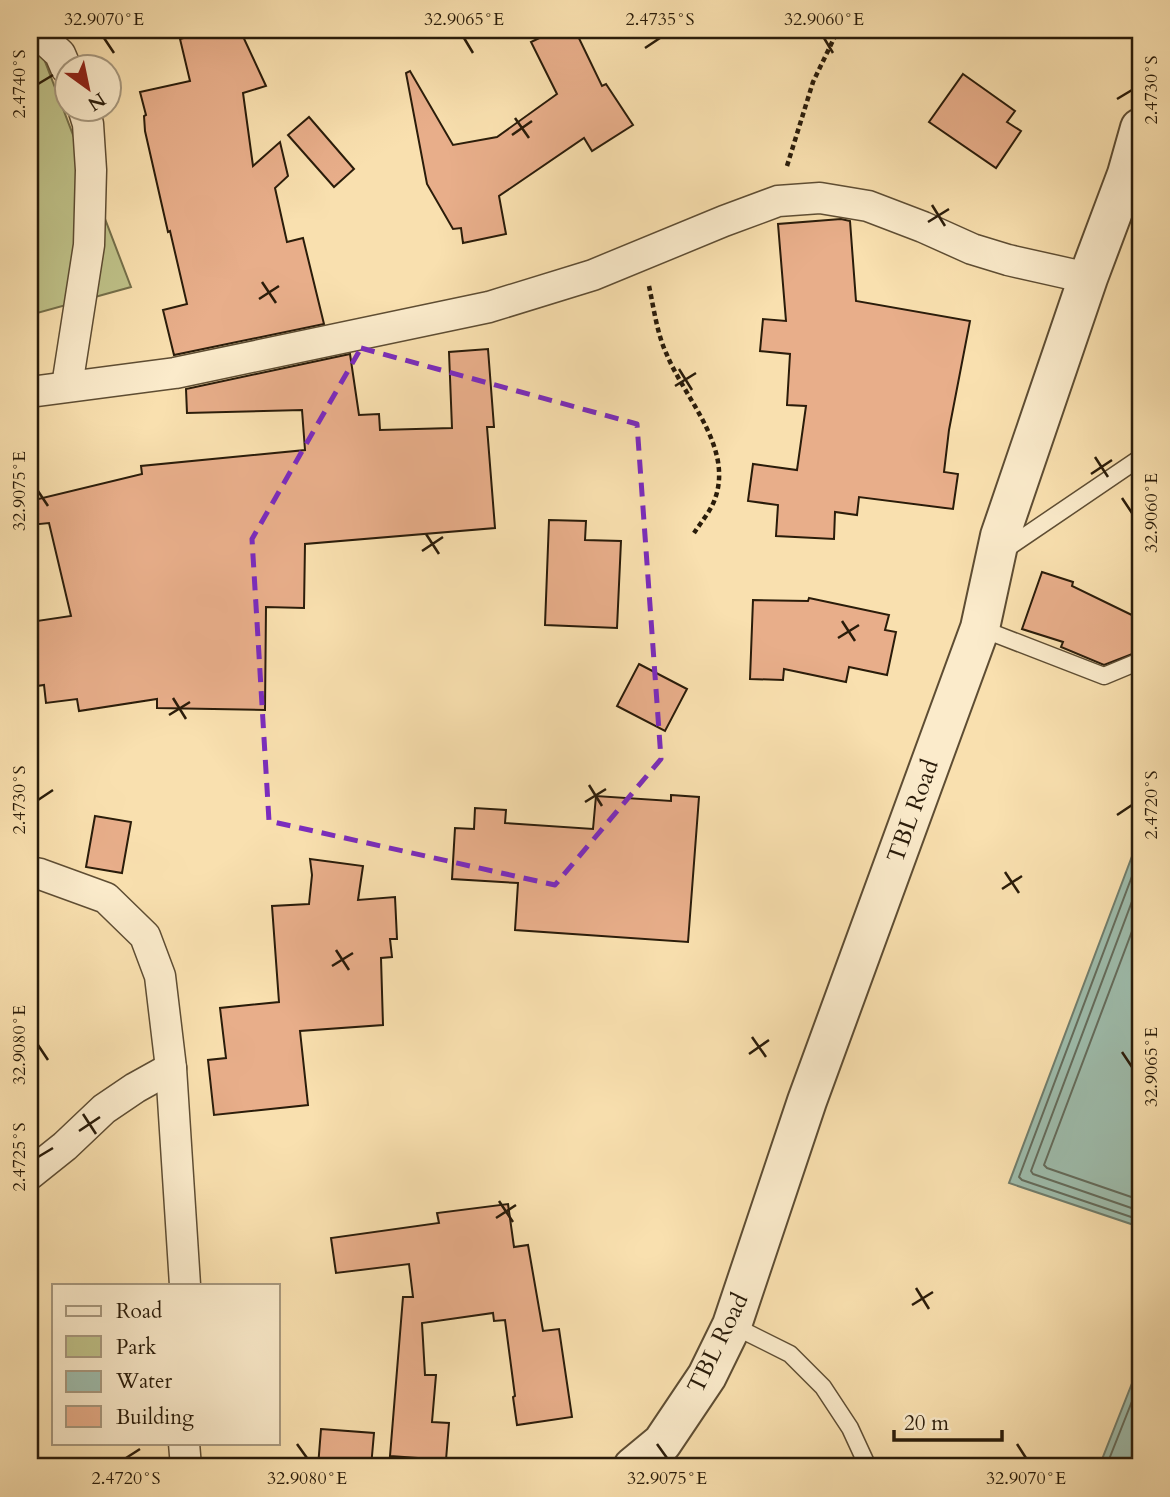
<svg xmlns="http://www.w3.org/2000/svg" width="1170" height="1497" font-family="Cardo,serif">
<style>
.green{fill:#bfc289;stroke:#746f4a;stroke-width:2}
.water{fill:#9ebdad;stroke:#707d6c;stroke-width:2}
.lines{fill:none;stroke-linecap:round;stroke-linejoin:round}
.shore{stroke:#646c5c;stroke-width:2}
.building{fill:#e8ae8a;stroke:#2a1c0a;stroke-width:2}
.service-casing{stroke:#5e4d33;stroke-width:19}
.minor-casing{stroke:#5e4d33;stroke-width:33}
.tertiary-casing{stroke:#5e4d33;stroke-width:42}
.path{stroke:#2a1c0a;stroke-width:4.5;stroke-dasharray:5 3.5;stroke-linecap:butt}
.service{stroke:#fbebcb;stroke-width:16}
.minor{stroke:#fbebcb;stroke-width:30}
.tertiary{stroke:#fbebcb;stroke-width:38}
.marked{fill:none;stroke:#7b2cbf;stroke-width:5;stroke-dasharray:14 9;stroke-linejoin:round}
.ticks{fill:none;stroke:#2a1c0a;stroke-width:2.5}
.labels{text-anchor:middle;dominant-baseline:central;stroke-width:6;stroke-linejoin:round;paint-order:stroke}
.street-label{font-size:24px;fill:#2a1c0a;stroke:#fbebcb}
.neatline{fill:none;stroke:#2a1c0a;stroke-width:2.5}
.ticks-label{font-size:18px;text-anchor:middle;fill:#2a1c0a}
</style>
<rect width="100%" height="100%" fill="#f9e0af"/>
<filter id="stains"><feTurbulence type="fractalNoise" baseFrequency=".00286" numOctaves="4"/><feColorMatrix values="0 0 0 0 .2 0 0 0 0 .09 0 0 0 0 .02 0 0 0 .5 -.17"/></filter>
<radialGradient id="worn" r=".72"><stop offset=".6" stop-color="#630" stop-opacity="0"/><stop offset="1" stop-color="#630" stop-opacity=".3"/></radialGradient>
<polygon class="green" points="30,30 33,30 131,287 30,315"/>
<g class="water">
<polygon points="1140,835 1140,1227 1009,1183"/>
<polygon points="1140,1363 1140,1467 1099,1467"/>
</g>
<g class="lines">
<g class="shore">
<polyline points="1140,855 1019,1177 1022,1180 1140,1220"/>
<polyline points="1140,880 1031,1171 1033,1174 1140,1211"/>
<polyline points="1140,910 1044,1165 1047,1168 1140,1200"/>
<polyline points="1106,1467 1140,1381"/>
</g>
</g>
<g class="building">
<polygon points="212,30 240,30 266,86 243,93 253,166 280,142 288,176 275,188 287,242 303,238 324,324 174,355 163,310 187,304 170,231 168,232 145,131 144,116 146,115 140,92 190,81 180,39"/>
<polygon points="556,30 575,30 602,86 606,84 633,125 592,151 584,138 499,196 506,234 463,243 461,228 453,229 427,184 406,73 410,71 453,145 497,137 557,94 531,42"/>
<polygon points="963,74 1015,111 1007,122 1021,131 996,168 929,122"/>
<polygon points="309,117 354,169 334,187 288,135"/>
<polygon points="841,219 850,221 856,301 970,321 949,430 944,472 958,474 953,509 859,497 857,515 835,512 834,539 776,536 778,505 748,501 753,464 797,470 806,406 787,405 790,354 760,351 763,319 786,321 778,224"/>
<polygon points="488,349 494,427 487,427 495,528 305,544 304,608 266,607 265,710 157,708 157,699 79,711 77,699 46,703 44,685 30,687 30,658 34,658 30,622 71,616 49,523 30,525 30,501 142,474 141,466 305,450 302,410 187,413 186,389 350,354 359,415 379,414 380,430 452,428 449,352"/>
<polygon points="549,520 586,521 585,540 621,541 617,628 545,625"/>
<polygon points="1042,572 1073,582 1072,586 1140,619 1140,651 1104,665 1061,647 1063,642 1022,629"/>
<polygon points="809,598 889,615 885,630 896,632 887,675 849,667 846,682 784,669 783,680 750,679 753,600 808,601"/>
<polygon points="639,664 687,689 665,731 617,706"/>
<polygon points="671,795 699,797 688,942 515,930 518,883 452,879 455,828 474,829 475,808 506,810 505,823 593,829 596,796 671,801"/>
<polygon points="95,816 131,822 122,873 86,867"/>
<polygon points="310,859 363,866 358,900 395,897 397,939 390,939 392,957 381,958 383,1025 300,1031 308,1105 214,1115 208,1060 226,1058 220,1008 279,1002 272,906 309,904 312,875"/>
<polygon points="508,1204 514,1247 528,1245 543,1331 559,1329 572,1417 517,1425 513,1397 515,1396 505,1320 494,1321 493,1313 422,1323 425,1375 436,1375 432,1422 449,1423 446,1460 390,1456 403,1297 413,1297 409,1264 336,1273 331,1238 439,1223 437,1213"/>
<polygon points="321,1429 374,1433 371,1467 318,1467"/>
</g>
<g class="lines">
<defs>
<g id="service">
<polyline points="1003,551 1140,458"/>
<polyline points="980,628 1104,676 1140,661"/>
<polyline points="732,1325 790,1354 823,1387 850,1428 868,1467"/>
</g>
<g id="minor">
<polyline points="34,30 60,54 66,68"/>
<polyline points="67,386 89,245 91,170 88,124 83,108"/>
<polyline points="30,392 175,373 489,307 593,275 724,221 778,201 820,198 868,206 923,227 972,249 1008,260 1088,278"/>
<polyline points="30,872 40,874 106,898 145,936 160,976 171,1068 185,1285"/>
<polyline points="30,1174 65,1146 104,1109 135,1088 171,1068"/>
<polyline points="184,1443 186,1467"/>
</g>
<polyline id="tertiary" points="633,1467 662,1443 707,1376 732,1325 807,1101 980,628 1000,536 1088,278 1127,174 1140,128"/>
</defs>
<use href="#service" class="service-casing"/>
<use href="#minor" class="minor-casing"/>
<use href="#tertiary" class="tertiary-casing"/>
<g class="path">
<polyline points="787,166 813,82 838,30"/>
<path d="M 649,286 C 654,309 657,334 667,355 C 686,401 738,452 712,506 C 707,515 700,524 694,533"/>
</g>
<use href="#service" class="service"/>
<use href="#minor" class="minor"/>
<use href="#tertiary" class="tertiary"/>
</g>
<path class="marked" d="M 361,348 L 637,424 L 661,759 L 555,885 L 269,821 L 252,539 Z"/>
<path class="ticks" d="M 104,38 L 114,53M 464,38 L 473,53M 824,38 L 833,53M 645,48 L 660,38M 38,84 L 53,75M 1117,99 L 1132,90M 515,118 L 529,138M 512,135 L 532,121M 932,205 L 945,226M 928,222 L 949,209M 262,282 L 276,303M 259,299 L 279,286M 679,369 L 692,390M 675,386 L 696,373M 1095,457 L 1108,477M 1091,474 L 1112,460M 38,491 L 48,506M 1122,498 L 1132,513M 426,534 L 439,554M 422,551 L 443,537M 842,621 L 855,641M 838,638 L 859,625M 173,698 L 186,719M 169,715 L 190,702M 589,785 L 602,806M 38,800 L 53,790M 585,802 L 606,789M 1117,815 L 1132,805M 1005,872 L 1019,893M 1002,889 L 1022,876M 336,950 L 349,970M 332,966 L 353,953M 752,1037 L 766,1057M 38,1045 L 48,1060M 1122,1052 L 1132,1067M 749,1054 L 769,1040M 83,1114 L 96,1134M 79,1131 L 100,1117M 38,1157 L 53,1148M 499,1201 L 513,1222M 496,1218 L 516,1205M 916,1288 L 929,1309M 912,1305 L 933,1292M 297,1444 L 307,1458M 657,1444 L 667,1458M 1017,1444 L 1026,1458M 126,1458 L 140,1449"/>
<g class="labels">
<g class="street-label">
<text transform="translate(913 811) rotate(-70)">TBL Road</text>
<text transform="translate(718 1343) rotate(-64)">TBL Road</text>
</g>
</g>
<rect width="1170" height="1497" fill="none" stroke="#f9e0af" stroke-width="77"/>
<rect x="52" y="1284" width="228" height="161" fill="#fbebcb" stroke="#a7987e" stroke-width="2"/>
<rect x="66" y="1306" width="35" height="10" fill="#fbebcb" stroke="#a7987e" stroke-width="2"/>
<text x="116" y="1318" font-size="21" fill="#2a1c0a">Road</text>
<rect x="66" y="1336" width="35" height="21" fill="#bfc289" stroke="#a7987e" stroke-width="2"/>
<text x="116" y="1354" font-size="21" fill="#2a1c0a">Park</text>
<rect x="66" y="1371" width="35" height="21" fill="#9ebdad" stroke="#a7987e" stroke-width="2"/>
<text x="116" y="1388" font-size="21" fill="#2a1c0a">Water</text>
<rect x="66" y="1406" width="35" height="21" fill="#e8ae8a" stroke="#a7987e" stroke-width="2"/>
<text x="116" y="1424" font-size="21" fill="#2a1c0a">Building</text>
<g transform="translate(88 88) rotate(147)"><circle r="33" fill="#fbebcb" stroke="#a7987e" stroke-width="2"/>
<path d="M0-5L12 26L0 18L-12 26Z" fill="#8f2418"/>
<text y="-10" font-size="19" font-weight="bold" text-anchor="middle" fill="#2a1c0a">N</text>
</g>
<path d="M894 1430v10h108v-10" fill="none" stroke="#2a1c0a" stroke-width="3.5"/>
<text x="904" y="1430" font-size="21" fill="#2a1c0a" stroke="#fbebcb" stroke-width="5" paint-order="stroke">20 m</text>
<rect x="38" y="38" width="1094" height="1420" class="neatline"/>
<g class="ticks-label">
<text x="104" y="25">32.9070°E</text>
<text x="464" y="25">32.9065°E</text>
<text x="660" y="25">2.4735°S</text>
<text x="824" y="25">32.9060°E</text>
<text transform="translate(19 84) rotate(-90)" y="6">2.4740°S</text>
<text transform="translate(1151 90) rotate(-90)" y="6">2.4730°S</text>
<text transform="translate(19 491) rotate(-90)" y="6">32.9075°E</text>
<text transform="translate(1151 513) rotate(-90)" y="6">32.9060°E</text>
<text transform="translate(19 800) rotate(-90)" y="6">2.4730°S</text>
<text transform="translate(1151 805) rotate(-90)" y="6">2.4720°S</text>
<text transform="translate(19 1045) rotate(-90)" y="6">32.9080°E</text>
<text transform="translate(1151 1067) rotate(-90)" y="6">32.9065°E</text>
<text transform="translate(19 1157) rotate(-90)" y="6">2.4725°S</text>
<text x="126" y="1484">2.4720°S</text>
<text x="307" y="1484">32.9080°E</text>
<text x="667" y="1484">32.9075°E</text>
<text x="1026" y="1484">32.9070°E</text>
</g>
<rect width="100%" height="100%" filter="url(#stains)"/>
<rect width="100%" height="100%" fill="url(#worn)"/>
</svg>
